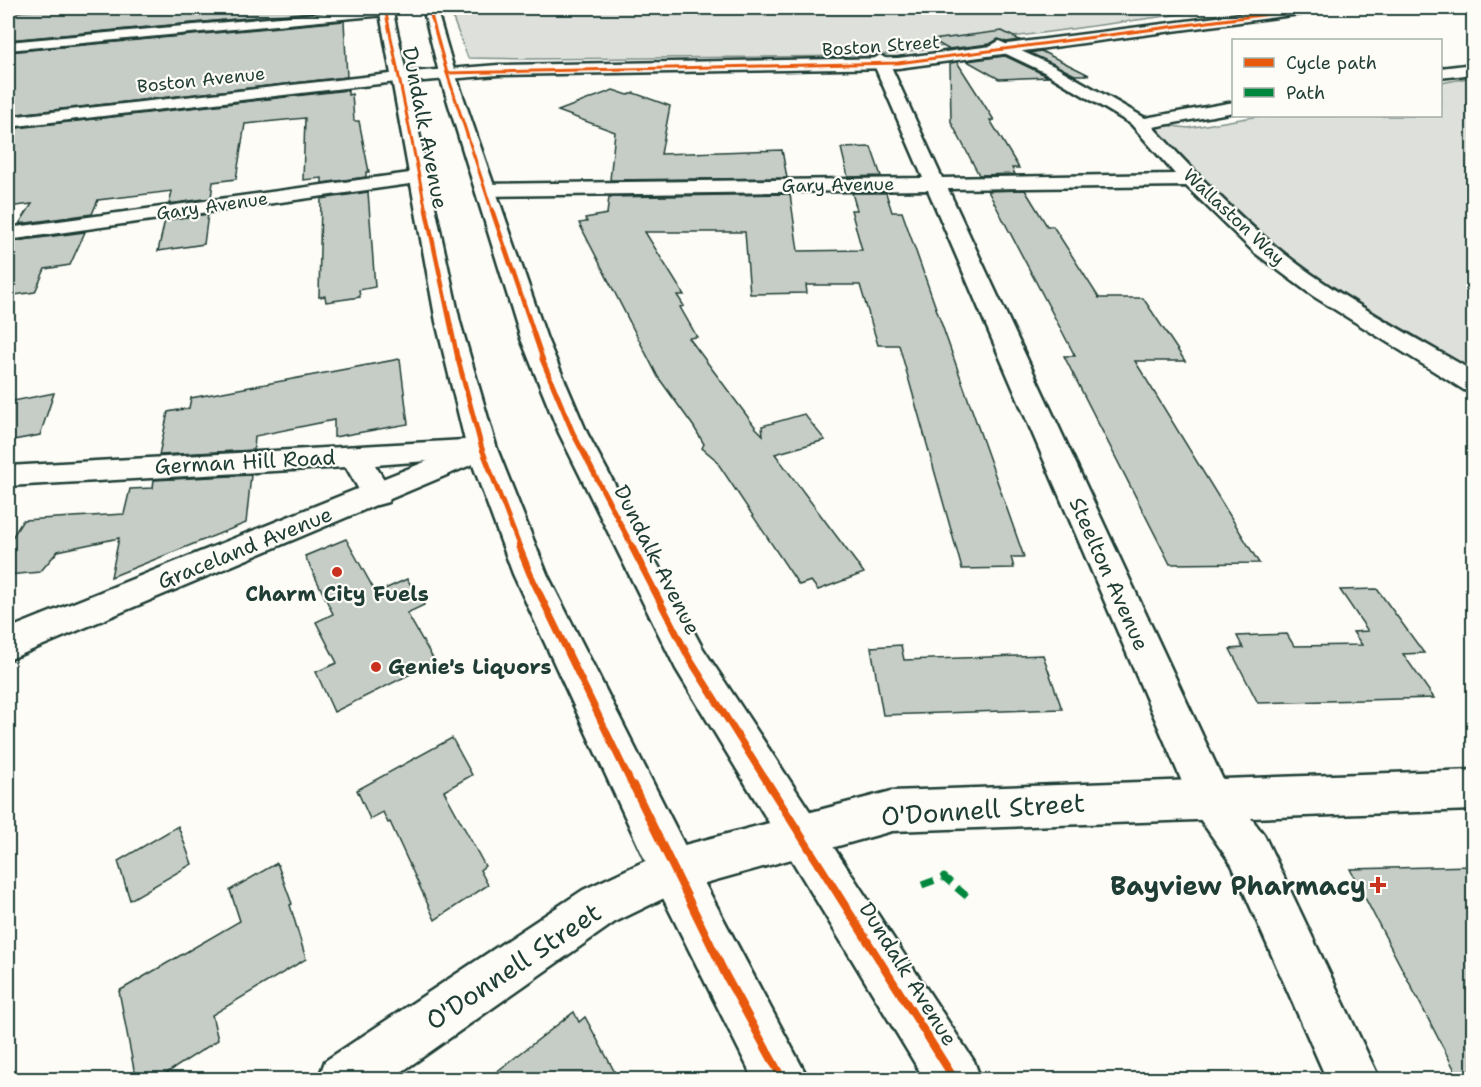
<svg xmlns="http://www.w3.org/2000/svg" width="1481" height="1087" font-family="'Shantell Sans',sans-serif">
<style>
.green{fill:#dde0db;stroke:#7e8e88;stroke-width:1.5}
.building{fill:#c6cdc7;stroke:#1f3d34;stroke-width:1.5}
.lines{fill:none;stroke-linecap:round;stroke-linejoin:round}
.minor-casing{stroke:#1f3d34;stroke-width:5}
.tertiary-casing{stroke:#1f3d34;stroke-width:5}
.secondary-casing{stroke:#1f3d34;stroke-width:5}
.primary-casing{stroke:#1f3d34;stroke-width:5}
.minor{fill:#fdfcf7;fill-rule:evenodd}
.tertiary{fill:#fdfcf7;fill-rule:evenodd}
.secondary{fill:#fdfcf7;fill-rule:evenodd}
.primary{fill:#fdfcf7;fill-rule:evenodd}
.quiet{stroke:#00873e;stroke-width:7;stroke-dasharray:13 7;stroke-linecap:butt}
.cycleway-far4-casing{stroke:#fdfcf7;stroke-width:4.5}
.cycleway-far3-casing{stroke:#fdfcf7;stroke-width:8}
.cycleway-far2-casing{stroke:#fdfcf7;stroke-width:8}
.cycleway-far1-casing{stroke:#fdfcf7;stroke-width:10}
.cycleway-casing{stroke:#fdfcf7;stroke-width:12}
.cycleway-far4{stroke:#e8590c;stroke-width:3}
.cycleway-far3{stroke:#e8590c;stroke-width:4.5}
.cycleway-far2{stroke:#e8590c;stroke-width:5}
.cycleway-far1{stroke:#e8590c;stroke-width:7}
.cycleway{stroke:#e8590c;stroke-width:8}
.poi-dot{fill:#c8321e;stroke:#fdfcf7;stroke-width:2}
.labels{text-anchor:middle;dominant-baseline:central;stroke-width:4.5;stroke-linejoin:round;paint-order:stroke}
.far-street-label{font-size:18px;fill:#1f3d34;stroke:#fdfcf7}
.street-label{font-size:21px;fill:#1f3d34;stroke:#fdfcf7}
.poi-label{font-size:21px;font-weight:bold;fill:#1f3d34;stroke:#fdfcf7}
.near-street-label{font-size:26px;fill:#1f3d34;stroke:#fdfcf7}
.near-poi-label{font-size:26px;font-weight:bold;fill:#1f3d34;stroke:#fdfcf7;text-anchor:end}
</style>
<rect width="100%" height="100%" fill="#fdfcf7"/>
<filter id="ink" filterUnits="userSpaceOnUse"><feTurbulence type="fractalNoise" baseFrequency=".0167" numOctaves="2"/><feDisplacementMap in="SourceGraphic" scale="12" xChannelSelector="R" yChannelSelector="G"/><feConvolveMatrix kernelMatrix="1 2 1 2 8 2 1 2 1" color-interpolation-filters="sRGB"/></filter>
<g filter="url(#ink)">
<g class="green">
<polygon points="449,8 1225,8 873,56 526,59 468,58"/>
<polygon points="1473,77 1473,372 1360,308 1320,281 1233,212 1152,128 1157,124 1188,128 1259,116 1440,116 1441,83"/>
</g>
<g class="building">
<polygon points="60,8 190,8 188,12 243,8 343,9 8,40 8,20 15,12"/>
<polygon points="344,21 347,77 8,115 8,52"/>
<polygon points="1002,31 1020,40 1006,42 998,39 990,44 948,49 932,40"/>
<polygon points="1041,51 1089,75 1075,75 1030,53"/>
<polygon points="1005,56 1043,74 1048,77 999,79 967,61"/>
<polygon points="957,62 994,120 990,120 1019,168 1012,168 1015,174 979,175 968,154 951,122 950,63"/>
<polygon points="348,90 348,95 352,94 354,121 359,121 369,172 366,172 366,177 322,183 322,178 303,180 305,118 245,124 236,179 213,182 211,198 169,204 172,191 98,200 92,214 19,224 32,204 8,207 8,129"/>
<polygon points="613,90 628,95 634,93 670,106 661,154 782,150 787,178 610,180 615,132 558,111"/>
<polygon points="871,147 881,176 848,177 841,148"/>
<polygon points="1025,190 1047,226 1053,226 1099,298 1143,298 1185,361 1135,361 1259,563 1170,564 1064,356 1075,356 988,191"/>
<polygon points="368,192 375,287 359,290 360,297 326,302 325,296 319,297 321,199"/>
<polygon points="852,193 886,193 892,212 902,212 1024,557 1011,557 1014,568 962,569 899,345 878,345 860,285 806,285 807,293 750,294 745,232 645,232 684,295 677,295 684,306 680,307 697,337 689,338 756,428 763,435 762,426 804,414 825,440 775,454 864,573 818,590 811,581 799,585 715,459 702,448 704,444 694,427 658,377 579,223 587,222 585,218 607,214 609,197 790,194 798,251 862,250 851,210 857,210"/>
<polygon points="208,214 204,244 158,251 165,220"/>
<polygon points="85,232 70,265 45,269 35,292 8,296 8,242"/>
<polygon points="400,359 408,424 334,437 334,420 255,436 254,450 159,455 168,412 189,408 191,398"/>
<polygon points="54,393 40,435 8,441 8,402"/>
<polygon points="251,475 246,523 111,577 119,538 58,551 40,572 8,575 8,544 23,520 124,514 130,489 153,488 154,480"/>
<polygon points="346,539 376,593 407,579 424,605 407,613 435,662 334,712 316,672 337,663 316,622 333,614 305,556"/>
<polygon points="1377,589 1424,653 1403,654 1434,698 1258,703 1230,649 1243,648 1237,636 1287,634 1294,646 1362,645 1353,632 1368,631 1340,590"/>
<polygon points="901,645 904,660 1043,655 1062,709 883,715 871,647"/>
<polygon points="452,738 472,775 444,791 485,866 480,870 488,885 435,920 390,822 388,823 383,812 370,819 357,790"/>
<polygon points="178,826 192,864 130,900 118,861"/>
<polygon points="277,863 292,904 290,905 306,959 212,1015 218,1040 156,1080 136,1080 119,991 240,921 230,890"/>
<polygon points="1473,866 1473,1080 1460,1080 1350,869"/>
<polygon points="574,1012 579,1022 585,1017 619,1080 486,1080"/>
</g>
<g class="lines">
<defs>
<g id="minor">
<polygon points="379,8 390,8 392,11 385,15 8,50 8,42"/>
<path d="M 999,41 L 1054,66 L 1145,118 L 1234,102 L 1234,112 L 1153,127 C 1190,167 1228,207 1270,242 C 1331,294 1405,331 1474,372 L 1474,392 L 1464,390 L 1313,296 L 1255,253 L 1186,186 L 948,189 L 1225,784 L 1264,835 L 1380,1080 L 1327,1080 L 1232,865 L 1195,812 L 928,190 L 486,196 L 479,194 L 476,190 L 479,186 L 486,184 L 923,178 L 872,60 L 880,55 L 888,60 L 942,178 L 1175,174 L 1131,124 L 1044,72 L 994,48 L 992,45 Z"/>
<polygon points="1474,64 1474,74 1440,78 1440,68"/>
<polygon points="417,172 424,174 427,178 424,182 8,240 8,228"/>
<polygon points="482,439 492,442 497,449 492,456 8,660 8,629"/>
<polygon points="673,848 689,854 696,870 689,886 615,922 390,1080 318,1080 325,1061 583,890"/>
</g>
<g id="tertiary">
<polygon points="399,73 407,78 405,81 8,127 8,117"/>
<polygon points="482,439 492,442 497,449 492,456 375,465 393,494 388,502 377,505 366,502 346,467 8,486 8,466"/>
<polygon points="1474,770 1474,810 892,831 673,892 657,886 650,870 657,854 673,848 892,791"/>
</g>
<polygon id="secondary" points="1287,8 1321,8 1314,12 898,68 498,75 399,83 391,78 399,73 498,65 898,58"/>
<g id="primary">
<polygon points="379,8 392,8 460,322 497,449 547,574 689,854 809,1080 754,1080 657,886 513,574 467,449 436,322"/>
<polygon points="423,8 436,8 455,73 547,339 587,433 702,647 974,1061 981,1080 925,1080 676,669 559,433 521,339 439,73"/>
</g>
</defs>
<use href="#minor" class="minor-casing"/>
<use href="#tertiary" class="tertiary-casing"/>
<use href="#secondary" class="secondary-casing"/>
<use href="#primary" class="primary-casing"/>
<use href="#minor" class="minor"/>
<use href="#tertiary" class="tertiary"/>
<use href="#secondary" class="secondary"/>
<use href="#primary" class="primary"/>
<polyline class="quiet" points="922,885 944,877 971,900"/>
<defs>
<g id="cycleway-far4">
<polyline points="385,8 426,211"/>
<polyline points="429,8 447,73 492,211"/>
<polyline points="447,73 898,63 1314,8"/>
</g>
<g id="cycleway-far3">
<polyline points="426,210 458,360"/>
<polyline points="492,210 543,360"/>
</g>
<g id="cycleway-far2">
<polyline points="458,359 482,449 520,548"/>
<polyline points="542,359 573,433 633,548"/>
</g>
<g id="cycleway-far1">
<polyline points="519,547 530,574 633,787"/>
<polyline points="632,547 689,658 770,787"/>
</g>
<g id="cycleway">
<polyline points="633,785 726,976 783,1080"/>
<polyline points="769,785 955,1080"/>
</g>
</defs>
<use href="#cycleway-far4" class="cycleway-far4-casing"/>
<use href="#cycleway-far3" class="cycleway-far3-casing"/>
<use href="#cycleway-far2" class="cycleway-far2-casing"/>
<use href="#cycleway-far1" class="cycleway-far1-casing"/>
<use href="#cycleway" class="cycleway-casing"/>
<use href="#cycleway-far4" class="cycleway-far4"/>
<use href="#cycleway-far3" class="cycleway-far3"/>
<use href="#cycleway-far2" class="cycleway-far2"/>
<use href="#cycleway-far1" class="cycleway-far1"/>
<use href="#cycleway" class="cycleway"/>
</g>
</g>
<g class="poi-dot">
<circle cx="337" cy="572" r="6"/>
<circle cx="376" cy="667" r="6"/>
<path d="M1375 876h6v6h6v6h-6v6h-6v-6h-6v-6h6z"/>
</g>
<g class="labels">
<g class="far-street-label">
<text transform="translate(881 46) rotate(-4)">Boston Street</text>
<text transform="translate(201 80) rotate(-6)">Boston Avenue</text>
<text transform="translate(838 185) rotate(-1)">Gary Avenue</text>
<text transform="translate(212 206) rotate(-8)">Gary Avenue</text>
<text transform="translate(1234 217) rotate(43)">Wallaston Way</text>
</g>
<g class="street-label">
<text transform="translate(425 128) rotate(79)">Dundalk Avenue</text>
<text transform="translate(245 462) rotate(-3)">German Hill Road</text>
<text transform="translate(245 548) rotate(-22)">Graceland Avenue</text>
<text transform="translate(657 560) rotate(63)">Dundalk Avenue</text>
<text transform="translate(1109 574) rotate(66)">Steelton Avenue</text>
<text transform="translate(908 974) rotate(58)">Dundalk Avenue</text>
</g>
<g class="poi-label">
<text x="337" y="594">Charm City Fuels</text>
<text x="388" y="667" text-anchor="start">Genie's Liquors</text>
</g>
<g class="near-street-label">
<text transform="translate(983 809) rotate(-4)">O'Donnell Street</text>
<text transform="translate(513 966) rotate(-34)">O'Donnell Street</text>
</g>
<g class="near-poi-label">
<text x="1366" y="885">Bayview Pharmacy</text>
</g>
</g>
<rect width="1481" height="1087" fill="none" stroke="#fdfcf7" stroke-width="30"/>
<rect x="15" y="15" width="1451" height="1057" fill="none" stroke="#1f3d34" stroke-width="2" filter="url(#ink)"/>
<rect x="1232" y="39" width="210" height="78" fill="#fdfcf7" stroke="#a4b0a9" stroke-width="1.5"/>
<rect x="1244" y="58" width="30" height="9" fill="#e8590c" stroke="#a4b0a9" stroke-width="1.5"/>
<text x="1286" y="69" font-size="18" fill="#1f3d34">Cycle path</text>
<rect x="1244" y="88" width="30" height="9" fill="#00873e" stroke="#a4b0a9" stroke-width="1.5"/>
<text x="1286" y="99" font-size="18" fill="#1f3d34">Path</text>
</svg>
